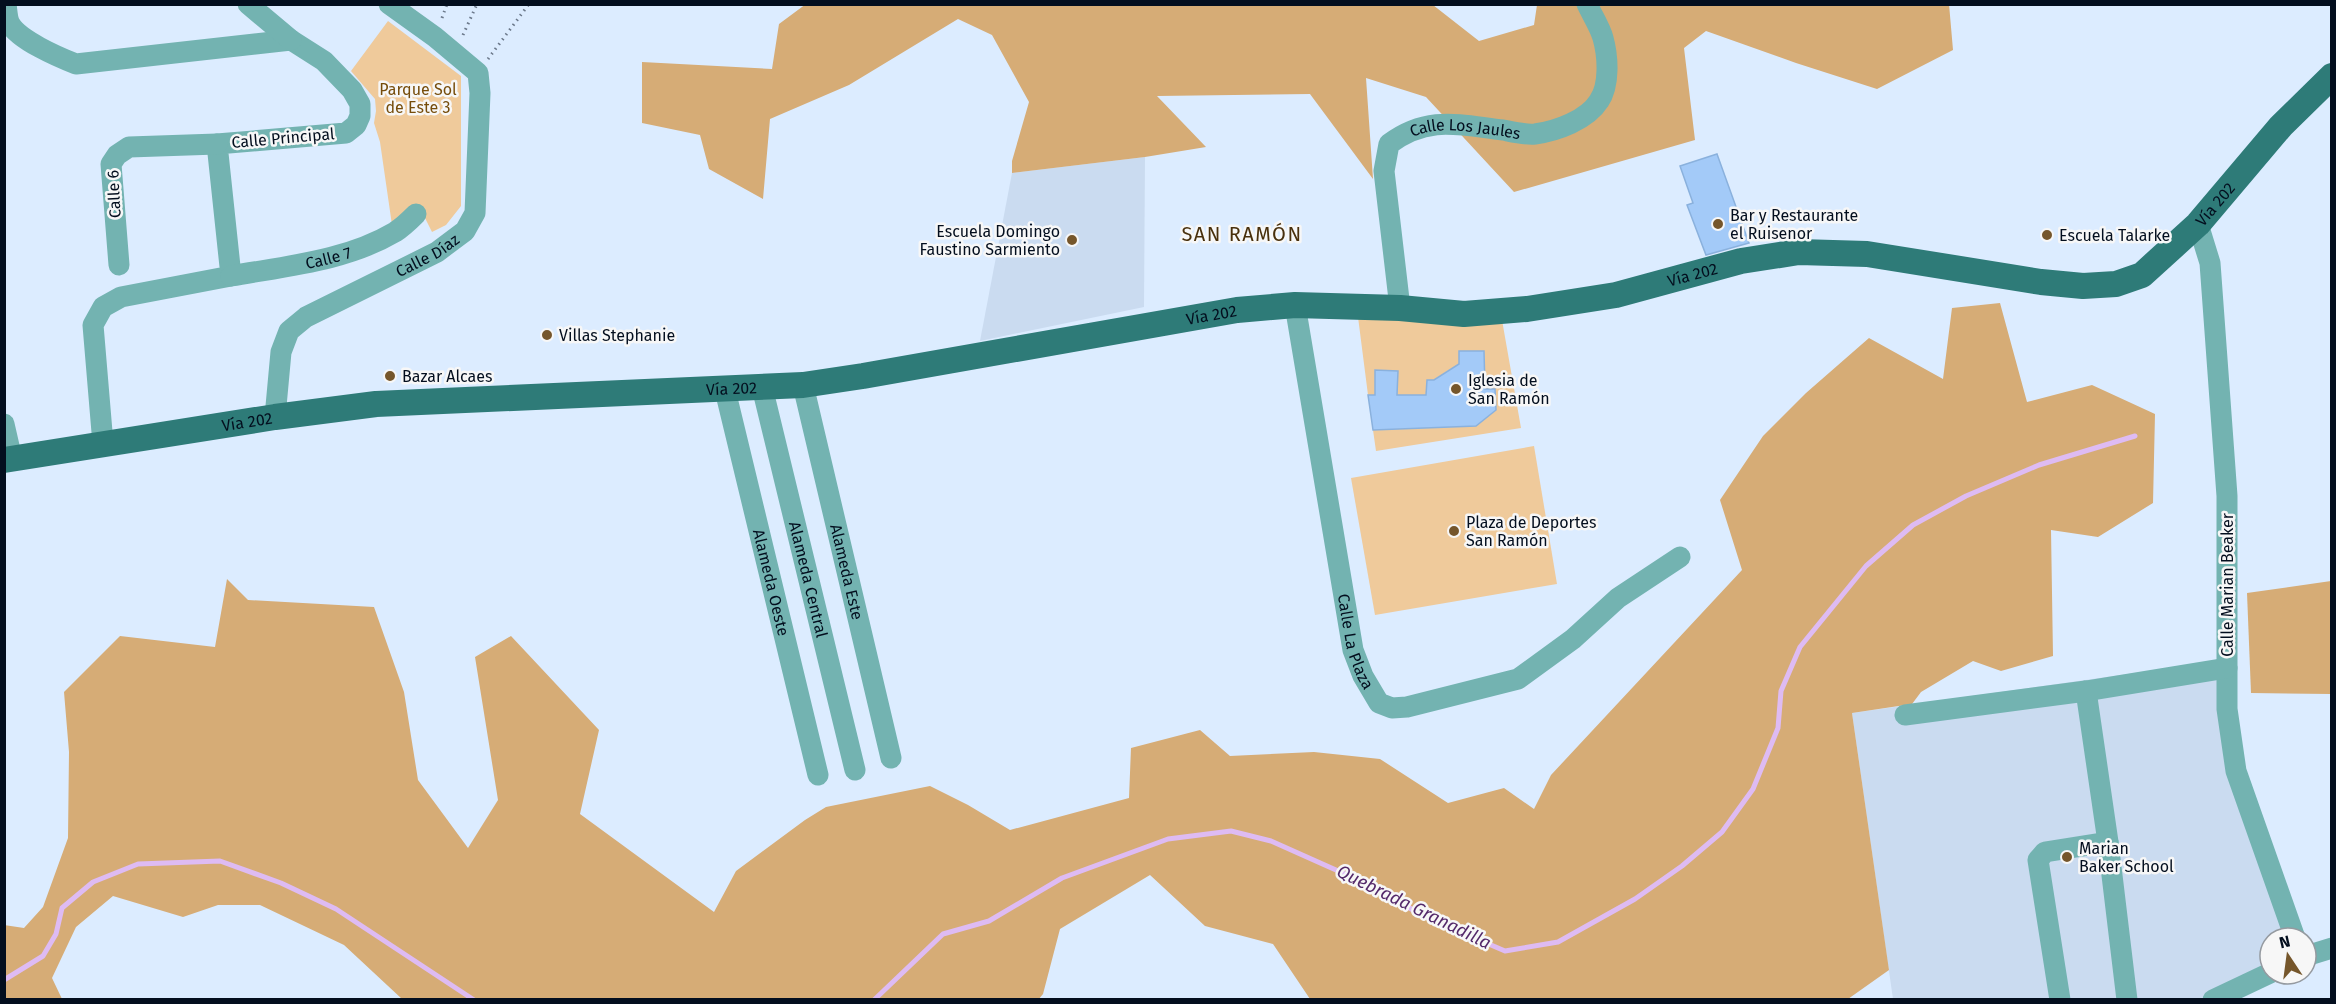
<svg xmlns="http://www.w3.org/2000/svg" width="2336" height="1004" font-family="'Fira Sans',sans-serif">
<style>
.built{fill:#cadbf0}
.green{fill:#efca9b}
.forest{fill:#d6ac76}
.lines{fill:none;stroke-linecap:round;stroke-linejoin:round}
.stream{stroke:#debbf3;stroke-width:5}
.building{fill:#a3caf8;stroke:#8ab1dd;stroke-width:1.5}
.path{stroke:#6b788a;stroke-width:3;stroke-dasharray:1.5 4.5;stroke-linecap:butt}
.minor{stroke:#73b3b1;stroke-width:21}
.major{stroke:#2e7b78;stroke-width:26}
.poi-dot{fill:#75562b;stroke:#f7f7f7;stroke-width:2}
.labels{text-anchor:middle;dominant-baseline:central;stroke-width:5;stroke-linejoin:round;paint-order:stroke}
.park-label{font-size:16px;fill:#764d0b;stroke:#f7f7f7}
.street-label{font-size:16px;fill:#030e1e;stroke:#f7f7f7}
.poi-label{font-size:16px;fill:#030e1e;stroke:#f7f7f7;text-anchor:start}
.water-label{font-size:18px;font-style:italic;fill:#54296a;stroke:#f7f7f7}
.quarter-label{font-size:20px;letter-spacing:1.5px;fill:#48300d;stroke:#f7f7f7}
</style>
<rect width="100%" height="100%" fill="#dcecff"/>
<g class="built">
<polygon points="1145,157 1144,307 980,341 1012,173"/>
<polygon points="2213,662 2291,938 2270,938 2270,965 2199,999 1893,999 1852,713"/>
</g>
<g class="green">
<polygon points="388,21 461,76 461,206 446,225 432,232 419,206 392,225 380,142 374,123 376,111 375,99 351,71"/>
<polygon points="1358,317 1502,320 1521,428 1376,451 1373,430 1476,426 1496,410 1495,389 1485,389 1484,351 1459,351 1459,370 1454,367 1444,373 1446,381 1427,380 1426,395 1397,395 1398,371 1375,370 1375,395 1368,395"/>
<polygon points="1534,446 1557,584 1375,615 1351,478"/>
</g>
<g class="forest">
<polygon points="806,4 1433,5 1479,41 1534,25 1537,5 1949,4 1953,50 1877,89 1796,63 1706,31 1684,48 1695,140 1514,192 1426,97 1366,78 1373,179 1310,94 1157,96 1206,147 1145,157 1012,173 1012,161 1029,102 992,35 958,19 849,85 770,119 763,199 709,169 700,135 642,123 642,62 772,69 779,24"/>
<polygon points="2000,303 2027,402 2092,385 2155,414 2153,503 2098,537 2051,530 2053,656 2001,671 1973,661 1921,692 1912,704 1852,713 1889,970 1848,999 1310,999 1273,944 1205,926 1150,875 1060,929 1043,994 1038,1000 402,999 344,945 260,905 218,905 183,917 113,896 76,927 52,978 62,999 5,999 4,925 24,928 43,907 68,838 69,752 64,692 120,636 215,647 227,579 248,600 374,607 404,692 418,780 468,848 498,800 475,657 511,636 599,730 580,814 714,912 736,871 805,820 826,807 930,786 968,805 1010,830 1129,798 1131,748 1200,730 1230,756 1314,752 1380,759 1448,803 1504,788 1534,809 1551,775 1742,570 1720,500 1763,436 1806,393 1869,338 1943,379 1952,308"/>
<polygon points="2331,581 2331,694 2251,693 2247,593"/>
</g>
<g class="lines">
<g class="stream">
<polyline points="4,980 43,956 56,934 62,908 93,882 138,864 220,861 281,883 336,909 474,1000"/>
<polyline points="874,1000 943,934 989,921 1062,878 1168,839 1231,831 1271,841 1327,866 1379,889 1421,915 1505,951 1558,942 1635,899 1682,866 1722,832 1753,789 1778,728 1781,691 1800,647 1866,566 1913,525 1966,496 2039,465 2135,436"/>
</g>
</g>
<g class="building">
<polygon points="1717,154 1749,243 1706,255 1687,205 1693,203 1680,166"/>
<polygon points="1459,351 1484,351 1485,389 1495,389 1496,410 1476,426 1373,430 1368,395 1375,395 1375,370 1398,371 1397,395 1426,395 1427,380 1434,380 1459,364"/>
</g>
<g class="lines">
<g class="path">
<polyline points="442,18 447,4"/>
<polyline points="463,35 477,4"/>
<polyline points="488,59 529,4"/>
</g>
<g class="minor">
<path d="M 6,4 C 7,10 7,19 10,24 C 19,40 58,57 76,64 L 291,40 L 324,61 L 352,90 L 360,104 L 360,116 L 356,125 L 346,133 L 217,144 L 231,276 L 121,297 L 103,307 L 93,325 L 103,444"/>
<polyline points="248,4 291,40"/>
<polyline points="2198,224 2210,263 2227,496 2227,709 2236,771 2295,938"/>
<polyline points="119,265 111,164 117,155 129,147 217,144"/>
<path id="s1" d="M 231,276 C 286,266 346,261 395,232 C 403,227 410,220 416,214"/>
<path id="s2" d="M 1295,305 L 1353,650 L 1363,676 L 1379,703 L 1392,708 L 1407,707 L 1518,679 L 1573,639 L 1618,598 L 1680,557"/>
<path id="s3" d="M 1400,308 L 1384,171 L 1389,144 C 1428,115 1459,125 1503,130 C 1513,132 1525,135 1535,134 C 1557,131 1587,120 1599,101 C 1610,85 1608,56 1603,38 C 1600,27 1592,15 1587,4"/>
<path id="s4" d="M 803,385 L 891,758"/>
<path id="s5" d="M 762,387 L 855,770"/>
<path id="s6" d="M 725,390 L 818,775"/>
<path id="s7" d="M 275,417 L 281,352 L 289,331 L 306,317 L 437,252 L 465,231 L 475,213 L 480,93 L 478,73 L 435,37 L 389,4"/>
<polyline points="4,424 12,459"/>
<polyline points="2086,691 2108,842 2127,1000"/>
<polyline points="1905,715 2086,691 2227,668"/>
<polyline points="2306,956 2332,948"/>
<polyline points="2060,1000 2038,860 2045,852 2108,842"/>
<polyline points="2213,1000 2270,973"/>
</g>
<path class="major" id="s8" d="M 4,460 L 275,417 L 376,404 L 803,385 L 863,376 L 1237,310 L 1295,305 L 1400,308 L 1464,314 L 1527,309 L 1616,295 L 1741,261 L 1799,252 L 1867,254 L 2041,282 L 2083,286 L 2116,284 L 2142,275 L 2198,224 L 2281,126 L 2332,76"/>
</g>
<g class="poi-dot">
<circle cx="1718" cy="224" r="6"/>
<circle cx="2047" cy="235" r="6"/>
<circle cx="1072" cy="240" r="6"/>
<circle cx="547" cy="335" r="6"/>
<circle cx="390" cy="376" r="6"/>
<circle cx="1456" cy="389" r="6"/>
<circle cx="1454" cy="531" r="6"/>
<circle cx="2067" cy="857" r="6"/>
</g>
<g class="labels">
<g class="park-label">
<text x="418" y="89">Parque Sol<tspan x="418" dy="18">de Este 3</tspan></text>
</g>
<g class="street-label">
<text stroke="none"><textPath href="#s3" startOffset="246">Calle Los Jaules</textPath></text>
<text transform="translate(283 138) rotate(-5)">Calle Principal</text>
<text transform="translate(114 194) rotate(-93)">Calle 6</text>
<text stroke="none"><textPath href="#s8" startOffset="2262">Vía 202</textPath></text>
<text stroke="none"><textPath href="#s7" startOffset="246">Calle Díaz</textPath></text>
<text stroke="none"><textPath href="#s1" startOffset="99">Calle 7</textPath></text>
<text stroke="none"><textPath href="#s8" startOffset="1704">Vía 202</textPath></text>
<text stroke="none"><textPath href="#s8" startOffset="1218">Vía 202</textPath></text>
<text stroke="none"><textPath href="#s8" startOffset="732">Vía 202</textPath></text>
<text stroke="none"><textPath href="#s8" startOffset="246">Vía 202</textPath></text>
<text stroke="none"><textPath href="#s4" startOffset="192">Alameda Este</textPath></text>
<text stroke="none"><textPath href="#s5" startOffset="198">Alameda Central</textPath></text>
<text stroke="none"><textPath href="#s6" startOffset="198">Alameda Oeste</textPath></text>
<text transform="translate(2227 585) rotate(-90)">Calle Marian Beaker</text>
<text stroke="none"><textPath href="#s2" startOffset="342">Calle La Plaza</textPath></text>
</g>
<g class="poi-label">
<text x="1730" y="215">Bar y Restaurante<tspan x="1730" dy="18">el Ruisenor</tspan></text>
<text x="1060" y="231" text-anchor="end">Escuela Domingo<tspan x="1060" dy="18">Faustino Sarmiento</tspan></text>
<text x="2059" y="235">Escuela Talarke</text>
<text x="559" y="335">Villas Stephanie</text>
<text x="402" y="376">Bazar Alcaes</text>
<text x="1468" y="380">Iglesia de<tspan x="1468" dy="18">San Ramón</tspan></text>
<text x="1466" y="522">Plaza de Deportes<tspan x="1466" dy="18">San Ramón</tspan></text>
<text x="2079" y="848">Marian<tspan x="2079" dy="18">Baker School</tspan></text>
</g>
<g class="water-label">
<text transform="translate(1414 907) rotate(26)">Quebrada Granadilla</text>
</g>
<g class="quarter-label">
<text x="1242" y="234">SAN RAMÓN</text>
</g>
</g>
<rect width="2336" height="1004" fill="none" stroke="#030e1e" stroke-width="12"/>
<g transform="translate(2288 956) rotate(347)"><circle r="28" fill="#f7f7f7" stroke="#959aa0" stroke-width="1.5"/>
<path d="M0-4.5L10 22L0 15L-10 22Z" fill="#75562b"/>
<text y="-9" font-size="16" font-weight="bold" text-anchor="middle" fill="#030e1e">N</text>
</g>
</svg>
